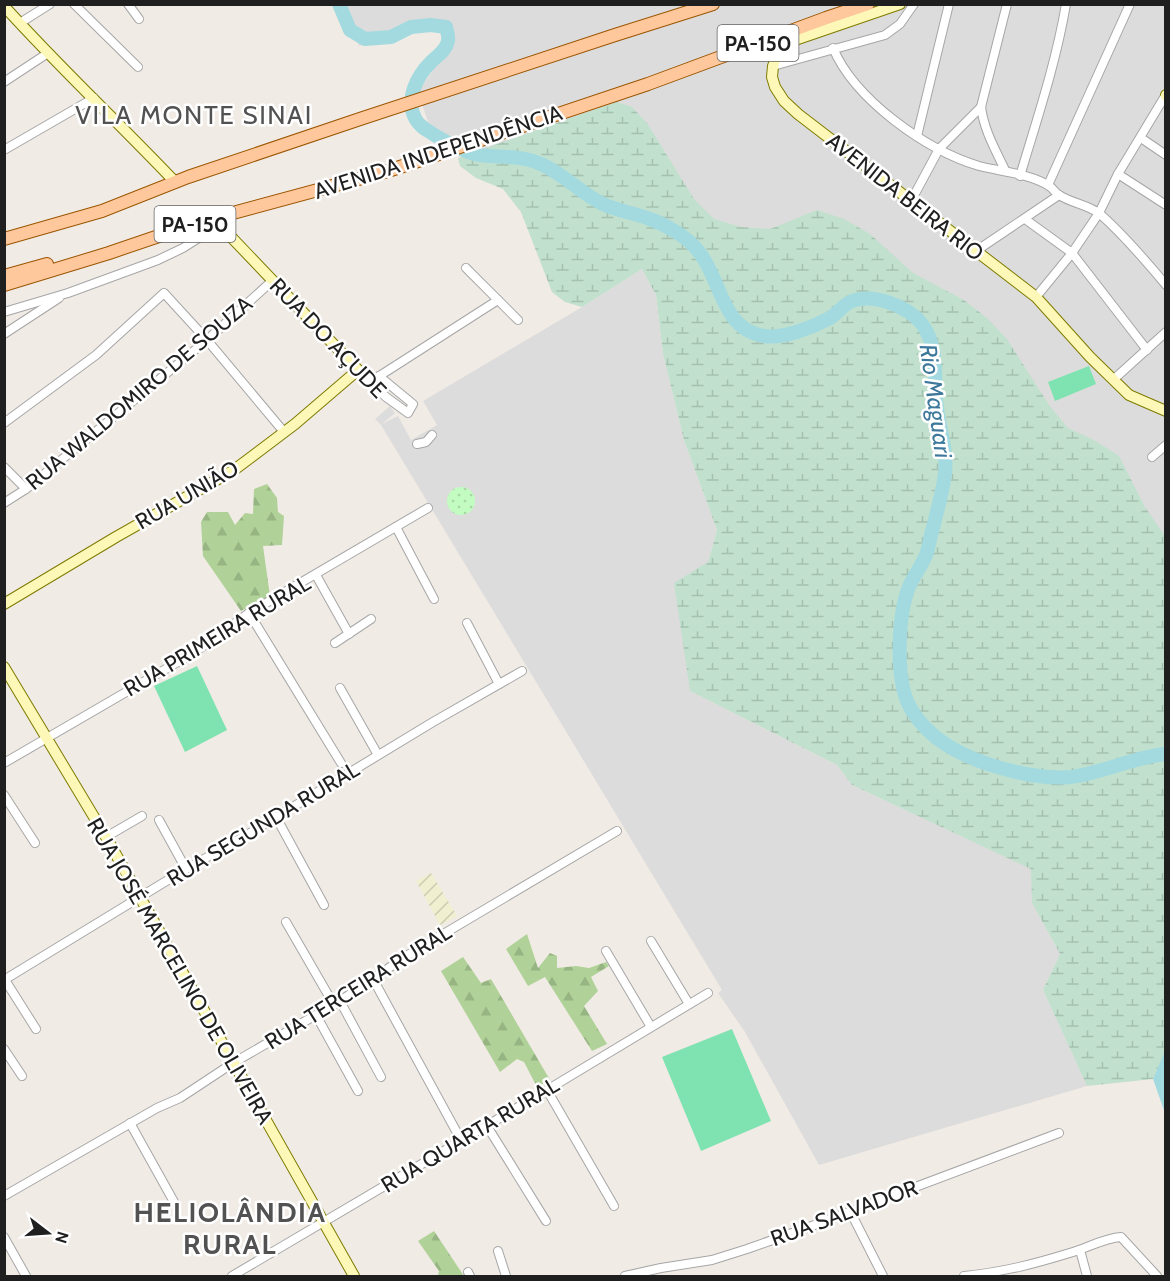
<svg xmlns="http://www.w3.org/2000/svg" width="1170" height="1281" font-family="Cabin,sans-serif">
<style>
.residential{fill:#dddcdc}
.farmland{fill:url(#farmland-furrows)}
.forest{fill:url(#forest-firs)}
.wetland{fill:url(#wetland-marsh)}
.park{fill:url(#park-dots)}
.pitch{fill:#7fe3b1}
.water{fill:#a3dae0}
.lines{fill:none;stroke-linecap:round;stroke-linejoin:round}
.river{stroke:#a3dae0;stroke-width:14}
.street-casing{stroke:#a6a6a6;stroke-width:10}
.secondary-casing{stroke:#7d7b00;stroke-width:12}
.primary-casing{stroke:#9b5500;stroke-width:14}
.street{stroke:#fff;stroke-width:8}
.secondary{stroke:#fdf8b7;stroke-width:10}
.primary{stroke:#ffc89c;stroke-width:12}
.labels{text-anchor:middle;dominant-baseline:central;stroke-width:5;stroke-linejoin:round;paint-order:stroke}
.shield{fill:#fff;stroke:#626262;stroke-width:1.5}
.shield-label{font-size:21px;font-weight:bold;fill:#1f1f1f}
.street-label{font-size:22px;fill:#1f1f1f;stroke:#fff}
.water-label{font-size:24px;font-style:italic;fill:#3e799c;stroke:#fff}
.quarter-label{font-size:26px;letter-spacing:1.5px;fill:#525252;stroke:#fff}
.district-label{font-size:28px;font-weight:bold;letter-spacing:1.5px;fill:#525252;stroke:#fff}
</style>
<defs>
<pattern id="farmland-furrows" width="10" height="10" patternUnits="userSpaceOnUse" patternTransform="scale(1.5)"><rect width="10" height="10" fill="#f0efd0"/><path d="M-1 1l2-2M0 10L10 0M9 11l2-2" fill="none" stroke="#cdccb2"/></pattern>
<pattern id="forest-firs" width="22" height="20" patternUnits="userSpaceOnUse" patternTransform="scale(1.5)"><rect width="22" height="20" fill="#b0d298"/><path d="M5 1l3.5 6h-7zM16 11l3.5 6h-7z" fill="#97b483"/></pattern>
<pattern id="wetland-marsh" width="20" height="14" patternUnits="userSpaceOnUse" patternTransform="scale(1.5)"><rect width="20" height="14" fill="#c1e0ce"/><path d="M1 5h8M5 5V1M11 12h8M15 12V8" fill="none" stroke="#a5c0b0"/></pattern>
<pattern id="park-dots" width="8" height="8" patternUnits="userSpaceOnUse" patternTransform="scale(1.5)"><rect width="8" height="8" fill="#c3fcc1"/><path d="M2 2h.1M6 6h.1" fill="none" stroke="#a7d8a5" stroke-width="1.8" stroke-linecap="round"/></pattern>
</defs>
<rect width="100%" height="100%" fill="#f1ebe5"/>
<g class="residential">
<polygon points="344,5 1165,5 1165,875 699,257 431,131 418,92 440,60 446,36 423,25 359,46"/>
<polygon points="642,269 656,295 663,354 684,440 717,530 708,562 690,691 837,765 852,785 1032,869 1032,903 1060,954 1043,990 1087,1086 819,1165 745,1032 718,993 722,990 381,425 375,419 390,406 395,413 382,424 398,416 411,440 437,425 423,401 582,307"/>
</g>
<polygon class="farmland" points="431,873 457,916 440,925 416,881"/>
<g class="forest">
<polygon points="267,484 277,498 278,512 284,516 282,545 263,546 270,596 241,611 203,556 201,522 207,512 228,512 235,525 245,513 253,514 254,489"/>
<polygon points="527,934 538,968 550,953 557,956 557,968 576,966 589,968 606,962 609,966 591,977 598,991 584,1006 607,1044 592,1051 545,977 528,986 506,949"/>
<polygon points="463,957 481,983 491,979 550,1080 537,1087 524,1062 517,1059 500,1072 441,971"/>
<polygon points="434,1231 464,1276 438,1276 439,1271 418,1241"/>
</g>
<polygon class="wetland" points="616,102 632,107 647,123 694,199 714,219 741,227 770,229 817,210 844,219 870,234 913,273 964,300 987,318 1007,339 1049,405 1068,428 1094,440 1119,456 1145,507 1165,536 1166,1051 1153,1079 1087,1086 1043,990 1060,954 1032,903 1031,869 852,785 837,765 690,691 674,583 708,562 717,530 684,440 663,354 656,295 642,269 582,307 565,302 552,292 521,212 503,189 476,178 460,166 458,158"/>
<circle class="park" cx="461" cy="501" r="14"/>
<g class="pitch">
<polygon points="1089,366 1096,384 1055,401 1048,382"/>
<polygon points="197,666 227,730 185,752 154,686"/>
<polygon points="732,1029 771,1121 701,1151 662,1057"/>
</g>
<polygon class="water" points="1165,1051 1165,1113 1153,1079"/>
<g class="lines">
<path class="river" d="M 339,4 L 350,30 L 365,39 L 391,37 L 411,27 L 431,25 L 446,27 C 447,31 449,37 448,41 C 446,51 438,55 431,62 C 417,76 405,99 415,118 C 419,127 429,131 436,136 C 448,143 460,150 474,154 C 492,158 511,155 529,160 C 557,167 576,190 601,203 C 616,211 632,212 647,218 C 665,224 688,237 699,252 C 722,281 721,329 764,336 C 784,339 813,327 830,318 C 838,313 844,304 852,301 C 874,293 909,307 922,324 C 938,346 934,371 936,398 C 937,423 948,448 945,473 C 943,492 937,510 933,528 C 930,537 929,547 926,555 C 921,568 911,579 907,592 C 898,620 895,683 911,709 C 923,729 942,744 963,754 C 993,768 1037,780 1071,777 C 1103,773 1133,757 1166,754"/>
<defs>
<g id="street">
<polyline points="74,4 138,67"/>
<polyline points="128,4 139,19"/>
<polyline points="20,23 50,4"/>
<path d="M 833,48 C 855,100 926,150 979,166 C 998,171 1032,174 1049,186 C 1053,188 1055,193 1059,195 C 1071,203 1089,205 1100,214 C 1124,235 1146,261 1166,285"/>
<polyline points="773,66 885,35 900,24 914,4"/>
<polyline points="4,82 48,53"/>
<polyline points="917,136 949,4"/>
<polyline points="1141,138 1166,155"/>
<polyline points="4,150 94,98"/>
<path d="M 1005,170 C 995,149 984,130 981,107 L 1007,4"/>
<polyline points="1118,174 1166,205"/>
<path d="M 1020,176 C 1037,119 1056,63 1066,4"/>
<polyline points="1048,185 1130,4"/>
<polyline points="911,201 939,149 981,107"/>
<polyline points="1025,219 1072,253 1147,350"/>
<polyline points="976,251 1059,195"/>
<polyline points="466,268 518,320"/>
<polyline points="1036,297 1072,253 1099,213 1118,174 1165,96"/>
<polyline points="4,312 68,293 158,260 183,248 219,225"/>
<polyline points="4,334 59,298"/>
<polyline points="358,370 386,397 408,413 413,404 379,376"/>
<polyline points="1113,380 1166,332"/>
<polyline points="370,382 498,300"/>
<polyline points="4,423 96,355 164,293 207,340 284,432"/>
<polyline points="417,444 426,442 432,435"/>
<polyline points="1152,457 1166,445"/>
<polyline points="4,467 26,489"/>
<polyline points="4,503 26,489 207,340 272,281"/>
<polyline points="396,527 434,599"/>
<polyline points="316,575 349,634"/>
<polyline points="249,613 341,763"/>
<polyline points="467,623 499,684"/>
<polyline points="335,643 371,619"/>
<polyline points="340,688 378,755"/>
<polyline points="4,763 195,652 249,613 428,508"/>
<polyline points="4,795 35,843"/>
<polyline points="276,817 324,905"/>
<polyline points="159,820 186,869"/>
<polyline points="106,837 142,816"/>
<polyline points="286,922 334,1005"/>
<polyline points="651,941 689,1004"/>
<polyline points="606,951 651,1027"/>
<polyline points="373,979 461,1140"/>
<polyline points="4,980 186,869 245,836 433,722 522,671"/>
<polyline points="5,980 36,1029"/>
<polyline points="340,1001 381,1077"/>
<polyline points="316,1015 358,1091"/>
<polyline points="4,1049 22,1076"/>
<polyline points="547,1090 614,1206"/>
<polyline points="130,1123 174,1202"/>
<polyline points="487,1126 546,1221"/>
<polyline points="4,1196 157,1108 180,1098 233,1063 340,1001 408,955 617,831"/>
<polyline points="850,1211 883,1276"/>
<polyline points="4,1237 26,1276"/>
<polyline points="1080,1250 1087,1276"/>
<polyline points="498,1251 506,1276"/>
<polyline points="468,1272 470,1276"/>
<polyline points="232,1276 547,1090 708,993"/>
<polyline points="625,1276 661,1268 712,1260 747,1249 809,1227 1059,1133"/>
<path d="M 964,1276 C 1004,1272 1034,1264 1073,1252 C 1089,1247 1105,1238 1121,1237 L 1157,1276"/>
</g>
<g id="secondary">
<polyline points="900,4 792,41 779,50 773,66 772,77 775,87 784,101 798,114 1036,297 1090,357 1129,395 1166,411"/>
<path d="M 4,6 C 59,67 119,123 175,182"/>
<polyline points="1166,95 1166,96"/>
<polyline points="4,604 116,537 234,470 295,424 358,370 213,218"/>
<polyline points="4,667 106,837 354,1276"/>
</g>
<g id="primary">
<polyline points="4,239 102,211 188,177 360,119 615,35 713,4"/>
<polyline points="4,276 47,264"/>
<polyline points="4,285 109,253 203,221 388,171 648,84 826,18 868,4"/>
</g>
</defs>
<use href="#street" class="street-casing"/>
<use href="#secondary" class="secondary-casing"/>
<use href="#primary" class="primary-casing"/>
<use href="#street" class="street"/>
<use href="#secondary" class="secondary"/>
<use href="#primary" class="primary"/>
</g>
<g class="labels">
<g class="shield">
<rect x="717.5" y="25" width="81" height="36" rx="4.5"/>
<rect x="154.5" y="206" width="81" height="36" rx="4.5"/>
</g>
<g class="shield-label">
<text x="758" y="43">PA-150</text>
<text x="195" y="224">PA-150</text>
</g>
<g class="street-label">
<text transform="translate(438 152) rotate(-18)">AVENIDA INDEPENDÊNCIA</text>
<text transform="translate(905 197) rotate(38)">AVENIDA BEIRA RIO</text>
<text transform="translate(328 338) rotate(46)">RUA DO AÇUDE</text>
<text transform="translate(139 393) rotate(-40)">RUA WALDOMIRO DE SOUZA</text>
<text transform="translate(187 495) rotate(-30)">RUA UNIÃO</text>
<text transform="translate(217 636) rotate(-31)">RUA PRIMEIRA RURAL</text>
<text transform="translate(263 824) rotate(-31)">RUA SEGUNDA RURAL</text>
<text transform="translate(180 971) rotate(60)">RUA JOSÉ MARCELINO DE OLIVEIRA</text>
<text transform="translate(358 987) rotate(-32)">RUA TERCEIRA RURAL</text>
<text transform="translate(470 1135) rotate(-31)">RUA QUARTA RURAL</text>
<text transform="translate(844 1213) rotate(-20)">RUA SALVADOR</text>
</g>
<g class="water-label">
<text transform="translate(936 401) rotate(82)">Rio Maguari</text>
</g>
<g class="quarter-label">
<text x="194" y="115">VILA MONTE SINAI</text>
</g>
<g class="district-label">
<text x="230" y="1212">HELIOLÂNDIA<tspan x="230" dy="32">RURAL</tspan></text>
</g>
</g>
<rect width="1170" height="1281" fill="none" stroke="#1f1f1f" stroke-width="12"/>
<g transform="translate(48 1233) rotate(107)" stroke="#ffffff" stroke-width="4.5" paint-order="stroke">
<path d="M0-4.5L10 22L0 15L-10 22Z" fill="#1f1f1f"/>
<text y="-9" font-size="16" font-weight="bold" text-anchor="middle" fill="#1f1f1f">N</text>
</g>
</svg>
